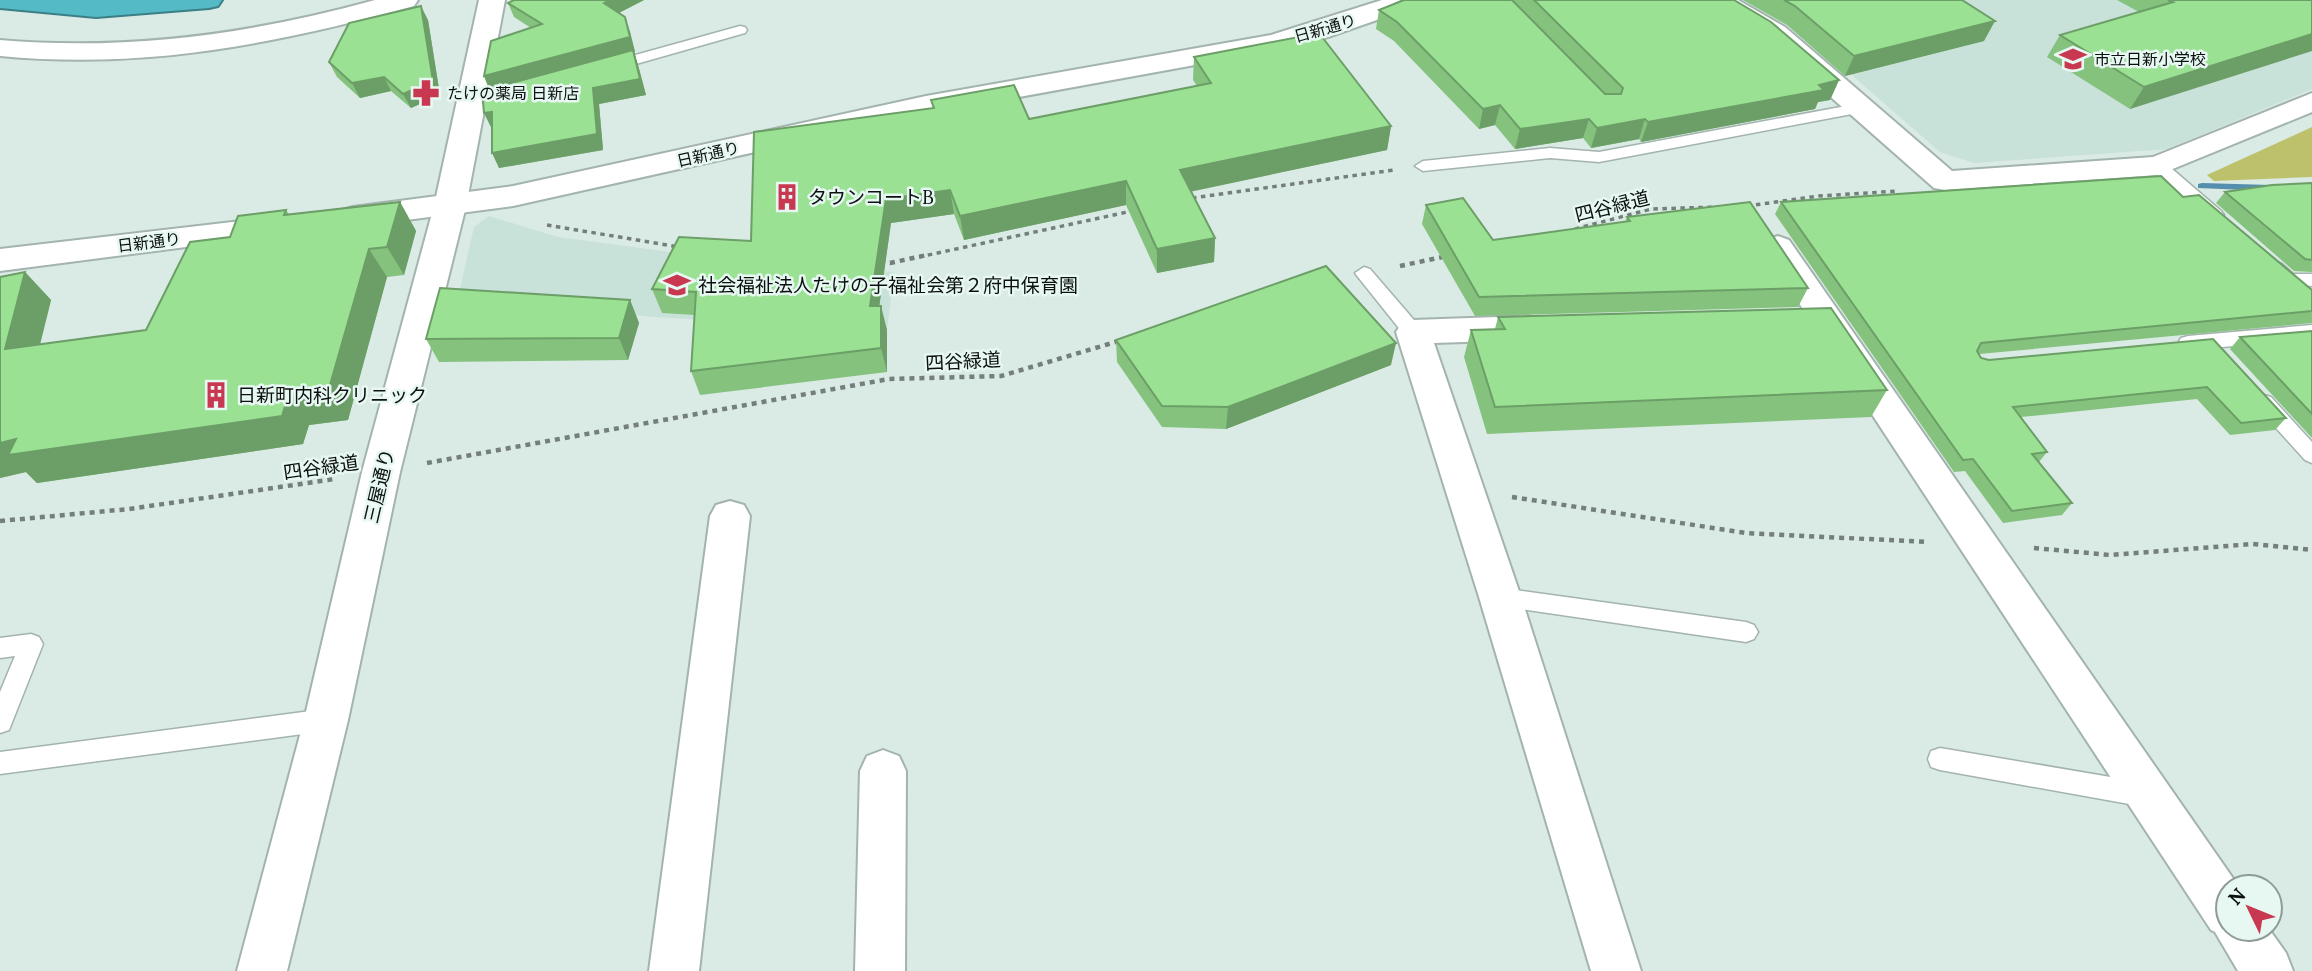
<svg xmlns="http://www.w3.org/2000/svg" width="2312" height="971" font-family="Lora,'Noto Sans JP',serif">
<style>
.built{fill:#c8e1d9}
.green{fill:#bec16b}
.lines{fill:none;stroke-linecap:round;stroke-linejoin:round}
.stream{fill:#568eae;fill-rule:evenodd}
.lane-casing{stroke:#a3b3ae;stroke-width:3}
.street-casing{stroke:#a3b3ae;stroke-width:4}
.secondary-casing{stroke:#a3b3ae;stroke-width:4}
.highway-casing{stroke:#3b7f86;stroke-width:4}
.path-far1{stroke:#747f7b;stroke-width:3.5;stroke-dasharray:4.5 4.5;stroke-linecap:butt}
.path{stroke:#747f7b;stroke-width:4.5;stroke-dasharray:5 5;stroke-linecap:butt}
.lane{fill:#fff;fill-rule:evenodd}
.street{fill:#fff;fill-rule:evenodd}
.secondary{fill:#fff;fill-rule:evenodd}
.highway{fill:#54bac5;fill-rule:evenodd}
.wall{fill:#84c27e}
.shaded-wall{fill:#6c9e67}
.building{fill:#9ae193;stroke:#6c9e67;stroke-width:2}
.labels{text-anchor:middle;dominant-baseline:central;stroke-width:5;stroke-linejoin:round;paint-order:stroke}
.far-street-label{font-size:16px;fill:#0c1110;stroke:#e7f7f2}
.far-poi-label{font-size:16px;fill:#0c1110;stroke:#e7f7f2;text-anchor:start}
.poi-label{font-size:19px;fill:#0c1110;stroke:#e7f7f2;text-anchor:start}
.street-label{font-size:19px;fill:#0c1110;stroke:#e7f7f2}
</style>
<rect width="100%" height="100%" fill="#daeae4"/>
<g class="built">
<polygon points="1746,0 2312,0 2312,89 2167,149 1974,163 1940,152 1799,29"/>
<polygon points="489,216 558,237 707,257 894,272 887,330 653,317 458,298 474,227"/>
</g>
<polygon class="green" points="2312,127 2312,177 2214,181 2207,175"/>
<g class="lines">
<polygon class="stream" points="2202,183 2270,185 2276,188 2270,191 2198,188 2198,184"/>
<defs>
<g id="lane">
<polygon points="740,26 745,27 747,30 745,33 608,72 600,67 603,64"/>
<polygon points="1862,103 1868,105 1870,108 1868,111 1599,162 1550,158 1423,171 1415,166 1423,161 1550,148 1599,152"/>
<polygon points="2158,161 2164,162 2221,211 2224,215 2221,219 2209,219 2152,170 2150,166"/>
<polygon points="2276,262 2282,264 2293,274 2312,274 2312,286 2283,284 2267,268"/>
<polygon points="1364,267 1370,269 1420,327 1422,332 1420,337 1406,337 1358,277 1355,273"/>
<polygon points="2312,325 2312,339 2188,350 2181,348 2178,343 2181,338 2188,336"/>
<polygon points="2264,395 2271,397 2312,442 2312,463 2305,460 2257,407 2254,402 2257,397"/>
<polygon points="1500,588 1746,622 1754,625 1758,632 1754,639 1746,642 1500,606 1492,604 1489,597 1492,590"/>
<polygon points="31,634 39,637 43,644 9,730 0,733 0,692 15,656 0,658 0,638"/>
<polygon points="326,709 335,712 338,720 335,728 326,731 0,774 0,752"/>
<polygon points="1940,748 2146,783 2155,787 2159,795 2155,803 2146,807 1940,770 1931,767 1928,759 1931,751"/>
</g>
<g id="street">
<polygon points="479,0 505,0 466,206 400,472 348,720 287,971 237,971 304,720 362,472 434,206"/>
<polygon points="1706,0 1738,0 1785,27 1952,171 2153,157 2312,93 2312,112 2158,175 1945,190 1934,188 1765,39 1710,6"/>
<polygon points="1778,236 1789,240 2239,887 2228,887 2228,929 2269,929 2286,953 2293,971 2238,971 2215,932 2211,930 1762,247 1767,240"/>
<polygon points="1528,316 1540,320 1545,328 1540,336 1528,340 1434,343 1521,597 1641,971 1591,971 1479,597 1396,332 1401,324 1413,320"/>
<polygon points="730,501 744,505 750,516 699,971 649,971 710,516 716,505"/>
<polygon points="883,750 899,756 906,771 905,971 855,971 860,771 867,756"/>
</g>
<g id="secondary">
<path d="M 375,0 L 418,0 L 414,6 C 275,44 145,70 0,56 L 0,40 C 128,51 252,34 375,0 Z"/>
<polygon points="1382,0 1421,0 1417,6 1328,37 1272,51 926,114 513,206 353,227 342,224 337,217 342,210 353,207 513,186 926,96 1271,35"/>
<polygon points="283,216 294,219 299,226 294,233 0,271 0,249"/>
</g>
<polygon id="highway" points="0,0 222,0 218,6 209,8 96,17 0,8"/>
</defs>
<use href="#lane" class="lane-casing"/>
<use href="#street" class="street-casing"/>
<use href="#secondary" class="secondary-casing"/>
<use href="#highway" class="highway-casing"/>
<g class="path-far1">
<polyline points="1192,198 1394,170"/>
<polyline points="1747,206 1819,196 1899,191"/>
<polyline points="547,225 679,247"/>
<polyline points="1575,229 1651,209 1718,207"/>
<polyline points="919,257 1132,211"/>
<polyline points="1443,257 1447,256"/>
</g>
<g class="path">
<polyline points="880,262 890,263 927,255"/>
<polyline points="1400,266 1447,256"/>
<polyline points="427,463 889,379 1001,376 1119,341"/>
<polyline points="1512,497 1746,533 1927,542"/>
<polyline points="0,521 129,509 335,479"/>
<polyline points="2034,548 2110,555 2253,544 2312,550"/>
</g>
<use href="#lane" class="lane"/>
<use href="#street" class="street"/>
<use href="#secondary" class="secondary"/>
<use href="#highway" class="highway"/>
</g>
<g class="wall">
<polygon points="644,0 619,13 625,17 630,32 635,52 634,52 638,65 646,95 599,104 603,150 499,168 492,129 484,113 489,89 484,76 531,28 514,17 508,3"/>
<polygon points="1401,0 1734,0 1839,80 1830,100 1818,102 1815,109 1641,142 1639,139 1591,148 1583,138 1515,149 1495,125 1479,129 1394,41 1376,29 1379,10"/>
<polygon points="1743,0 1962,0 1984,41 1845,76 1787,25"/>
<polygon points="2117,0 2312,0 2130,109 2047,57 2060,35 2139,12"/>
<polygon points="428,20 440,95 411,108 391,91 360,98 337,77 329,62"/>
<polygon points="1194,57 1391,126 1387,150 1191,191 1215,238 1214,262 1157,273 1126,205 964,240 954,214 891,223 879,306 887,330 887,372 700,395 691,371 695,315 662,313 652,289 751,241 933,109 931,100 1029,119 1197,86 1193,80"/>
<polygon points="2312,183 2312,272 2294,271 2216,203 2225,192"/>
<polygon points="2183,197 2292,274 2312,290 2312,323 1979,354 1981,358 1989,360 2213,339 2286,418 2275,430 2230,435 2197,399 2021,417 2047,452 2039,462 2072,503 2062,515 2003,523 1965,471 1954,472 1775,214 1781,202"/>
<polygon points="400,202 416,231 404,275 387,277 348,420 309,425 303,444 37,483 26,472 0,478 0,277 25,272 51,300 40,344 146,330 230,237 286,210 289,214"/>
<polygon points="1426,205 1493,240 1625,222 1627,217 1808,288 1798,307 1475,316 1422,224"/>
<polygon points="630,300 639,323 628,360 439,362 426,339"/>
<polygon points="1498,317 1887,390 1871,417 1487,434 1464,357 1471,330 1495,329"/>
<polygon points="2312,331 2312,438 2230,349 2240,337"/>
<polygon points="1116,340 1391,365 1226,429 1162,427 1117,362"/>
</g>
<g class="shaded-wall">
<polygon points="610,0 644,0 609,18 604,3"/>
<polygon points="421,6 428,20 440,95 411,108 403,94"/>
<polygon points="625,17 630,32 635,52 634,52 638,65 646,95 599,104 603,150 499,168 492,153 597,134 490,91 484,76"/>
<polygon points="1995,21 1984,41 1845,76 1854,56"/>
<polygon points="2312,34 2312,51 2130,109 2144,87"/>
<polygon points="384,77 391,91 360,98 352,83"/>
<polygon points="1839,80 1830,100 1818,102 1815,109 1641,142 1648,122"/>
<polygon points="1500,105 1495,125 1479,129 1483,109"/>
<polygon points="492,112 499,127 492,129 484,113"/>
<polygon points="1589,119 1583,138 1515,149 1520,129"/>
<polygon points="1645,119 1639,139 1591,148 1597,128"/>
<polygon points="1391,126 1387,150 1180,194 1180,170"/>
<polygon points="1126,181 1126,205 964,240 960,216"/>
<polygon points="950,190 954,214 891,223 876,330 870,306 886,199"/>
<polygon points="400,202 416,231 404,275 387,247"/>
<polygon points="1215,238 1214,262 1157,273 1157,249"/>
<polygon points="369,249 387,277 348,420 309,425 303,444 37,483 26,472 0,478 0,443 16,439"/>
<polygon points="25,272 51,300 32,377 5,349"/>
<polygon points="630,300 639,323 628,360 619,338"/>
<polygon points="881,306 887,330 887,372 881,348"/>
<polygon points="1396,343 1391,365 1226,429 1228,407"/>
</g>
<g class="building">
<polygon points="514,0 610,0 604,3 625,17 630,37 484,76 491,41 542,24 508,3"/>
<polygon points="1404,0 1512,0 1605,94 1621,94 1623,88 1534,0 1734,0 1771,22 1839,80 1819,85 1824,90 1648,122 1645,119 1597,128 1589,119 1520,129 1500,105 1483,109 1397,22 1379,10"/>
<polygon points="1784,0 1962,0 1995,21 1854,56 1795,6"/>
<polygon points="2168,0 2312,0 2312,34 2144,87 2060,35 2173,2"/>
<polygon points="421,6 433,81 403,94 384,77 352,83 329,62 349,23"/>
<polygon points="1319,33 1391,126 1180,170 1215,238 1157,249 1126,181 960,216 950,190 886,199 870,306 881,306 881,348 691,371 696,292 652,289 679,237 751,241 754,132 934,108 931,100 1014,85 1029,119 1211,83 1194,57"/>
<polygon points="633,50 640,79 593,88 597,134 492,153 492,112 484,113 482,91"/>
<polygon points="2161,176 2183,197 2199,195 2312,290 2312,311 1981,343 1977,351 1981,358 1989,360 2213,339 2286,418 2241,423 2207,387 2013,407 2047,452 2032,454 2072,503 2012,511 1973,459 1963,460 1781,202"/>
<polygon points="2312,183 2312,260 2305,259 2225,192 2272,185"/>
<polygon points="1463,198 1493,240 1630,221 1627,217 1750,202 1808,288 1479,297 1426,205"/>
<polygon points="400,202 387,247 369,249 328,392 288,397 282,416 8,455 16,439 0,443 0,277 25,272 5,349 146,330 190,242 230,237 238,216 286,210 284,215"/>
<polygon points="1326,266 1396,343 1228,407 1162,406 1116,340"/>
<polygon points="440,288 630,300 619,338 426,339"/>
<polygon points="1831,308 1887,390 1495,407 1471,330 1505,329 1498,317"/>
<polygon points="2312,331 2312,414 2240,337"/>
</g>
<defs>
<symbol id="school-bare" viewBox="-9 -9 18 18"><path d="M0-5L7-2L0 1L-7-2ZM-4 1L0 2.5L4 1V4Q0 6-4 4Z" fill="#c83850" stroke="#e7f7f2" stroke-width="2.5" paint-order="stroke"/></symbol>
<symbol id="pharmacy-bare" viewBox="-9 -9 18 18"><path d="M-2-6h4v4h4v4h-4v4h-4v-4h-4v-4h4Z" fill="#c83850" stroke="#e7f7f2" stroke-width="2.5" paint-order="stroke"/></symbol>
<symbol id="building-bare" viewBox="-9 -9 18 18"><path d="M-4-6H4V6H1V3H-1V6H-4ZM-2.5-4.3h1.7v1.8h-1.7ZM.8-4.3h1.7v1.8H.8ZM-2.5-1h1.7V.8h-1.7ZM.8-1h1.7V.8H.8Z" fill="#c83850" stroke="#e7f7f2" stroke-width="2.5" paint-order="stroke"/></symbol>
</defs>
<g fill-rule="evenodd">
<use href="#school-bare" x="2054" y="40" width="38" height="38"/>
<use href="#pharmacy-bare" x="407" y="74" width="38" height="38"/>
<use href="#building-bare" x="768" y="178" width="38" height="38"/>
<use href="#school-bare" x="658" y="266" width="38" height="38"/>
<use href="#building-bare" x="197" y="376" width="38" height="38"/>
</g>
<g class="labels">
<g class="far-street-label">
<text transform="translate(1325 28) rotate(-16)">日新通り</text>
<text transform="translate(708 154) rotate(-13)">日新通り</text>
<text transform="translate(149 242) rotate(-7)">日新通り</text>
</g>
<g class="far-poi-label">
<text x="2094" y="59">市立日新小学校</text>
<text x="447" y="93">たけの薬局 日新店</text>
</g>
<g class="poi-label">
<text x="808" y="197">タウンコートB</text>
<text x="698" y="285">社会福祉法人たけの子福祉会第２府中保育園</text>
<text x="237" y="395">日新町内科クリニック</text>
</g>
<g class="street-label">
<text transform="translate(1612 206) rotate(-14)">四谷緑道</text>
<text transform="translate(963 361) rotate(-3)">四谷緑道</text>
<text transform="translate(321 467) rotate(-8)">四谷緑道</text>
<text transform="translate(379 486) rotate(-77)">三屋通り</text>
</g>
</g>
<g transform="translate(2249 908) rotate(313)"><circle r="33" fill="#e7f7f2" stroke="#8f9b98" stroke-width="2"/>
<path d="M0-5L12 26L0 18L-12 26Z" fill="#c83850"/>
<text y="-10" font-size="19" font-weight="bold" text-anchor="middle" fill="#0c1110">N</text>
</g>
</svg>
